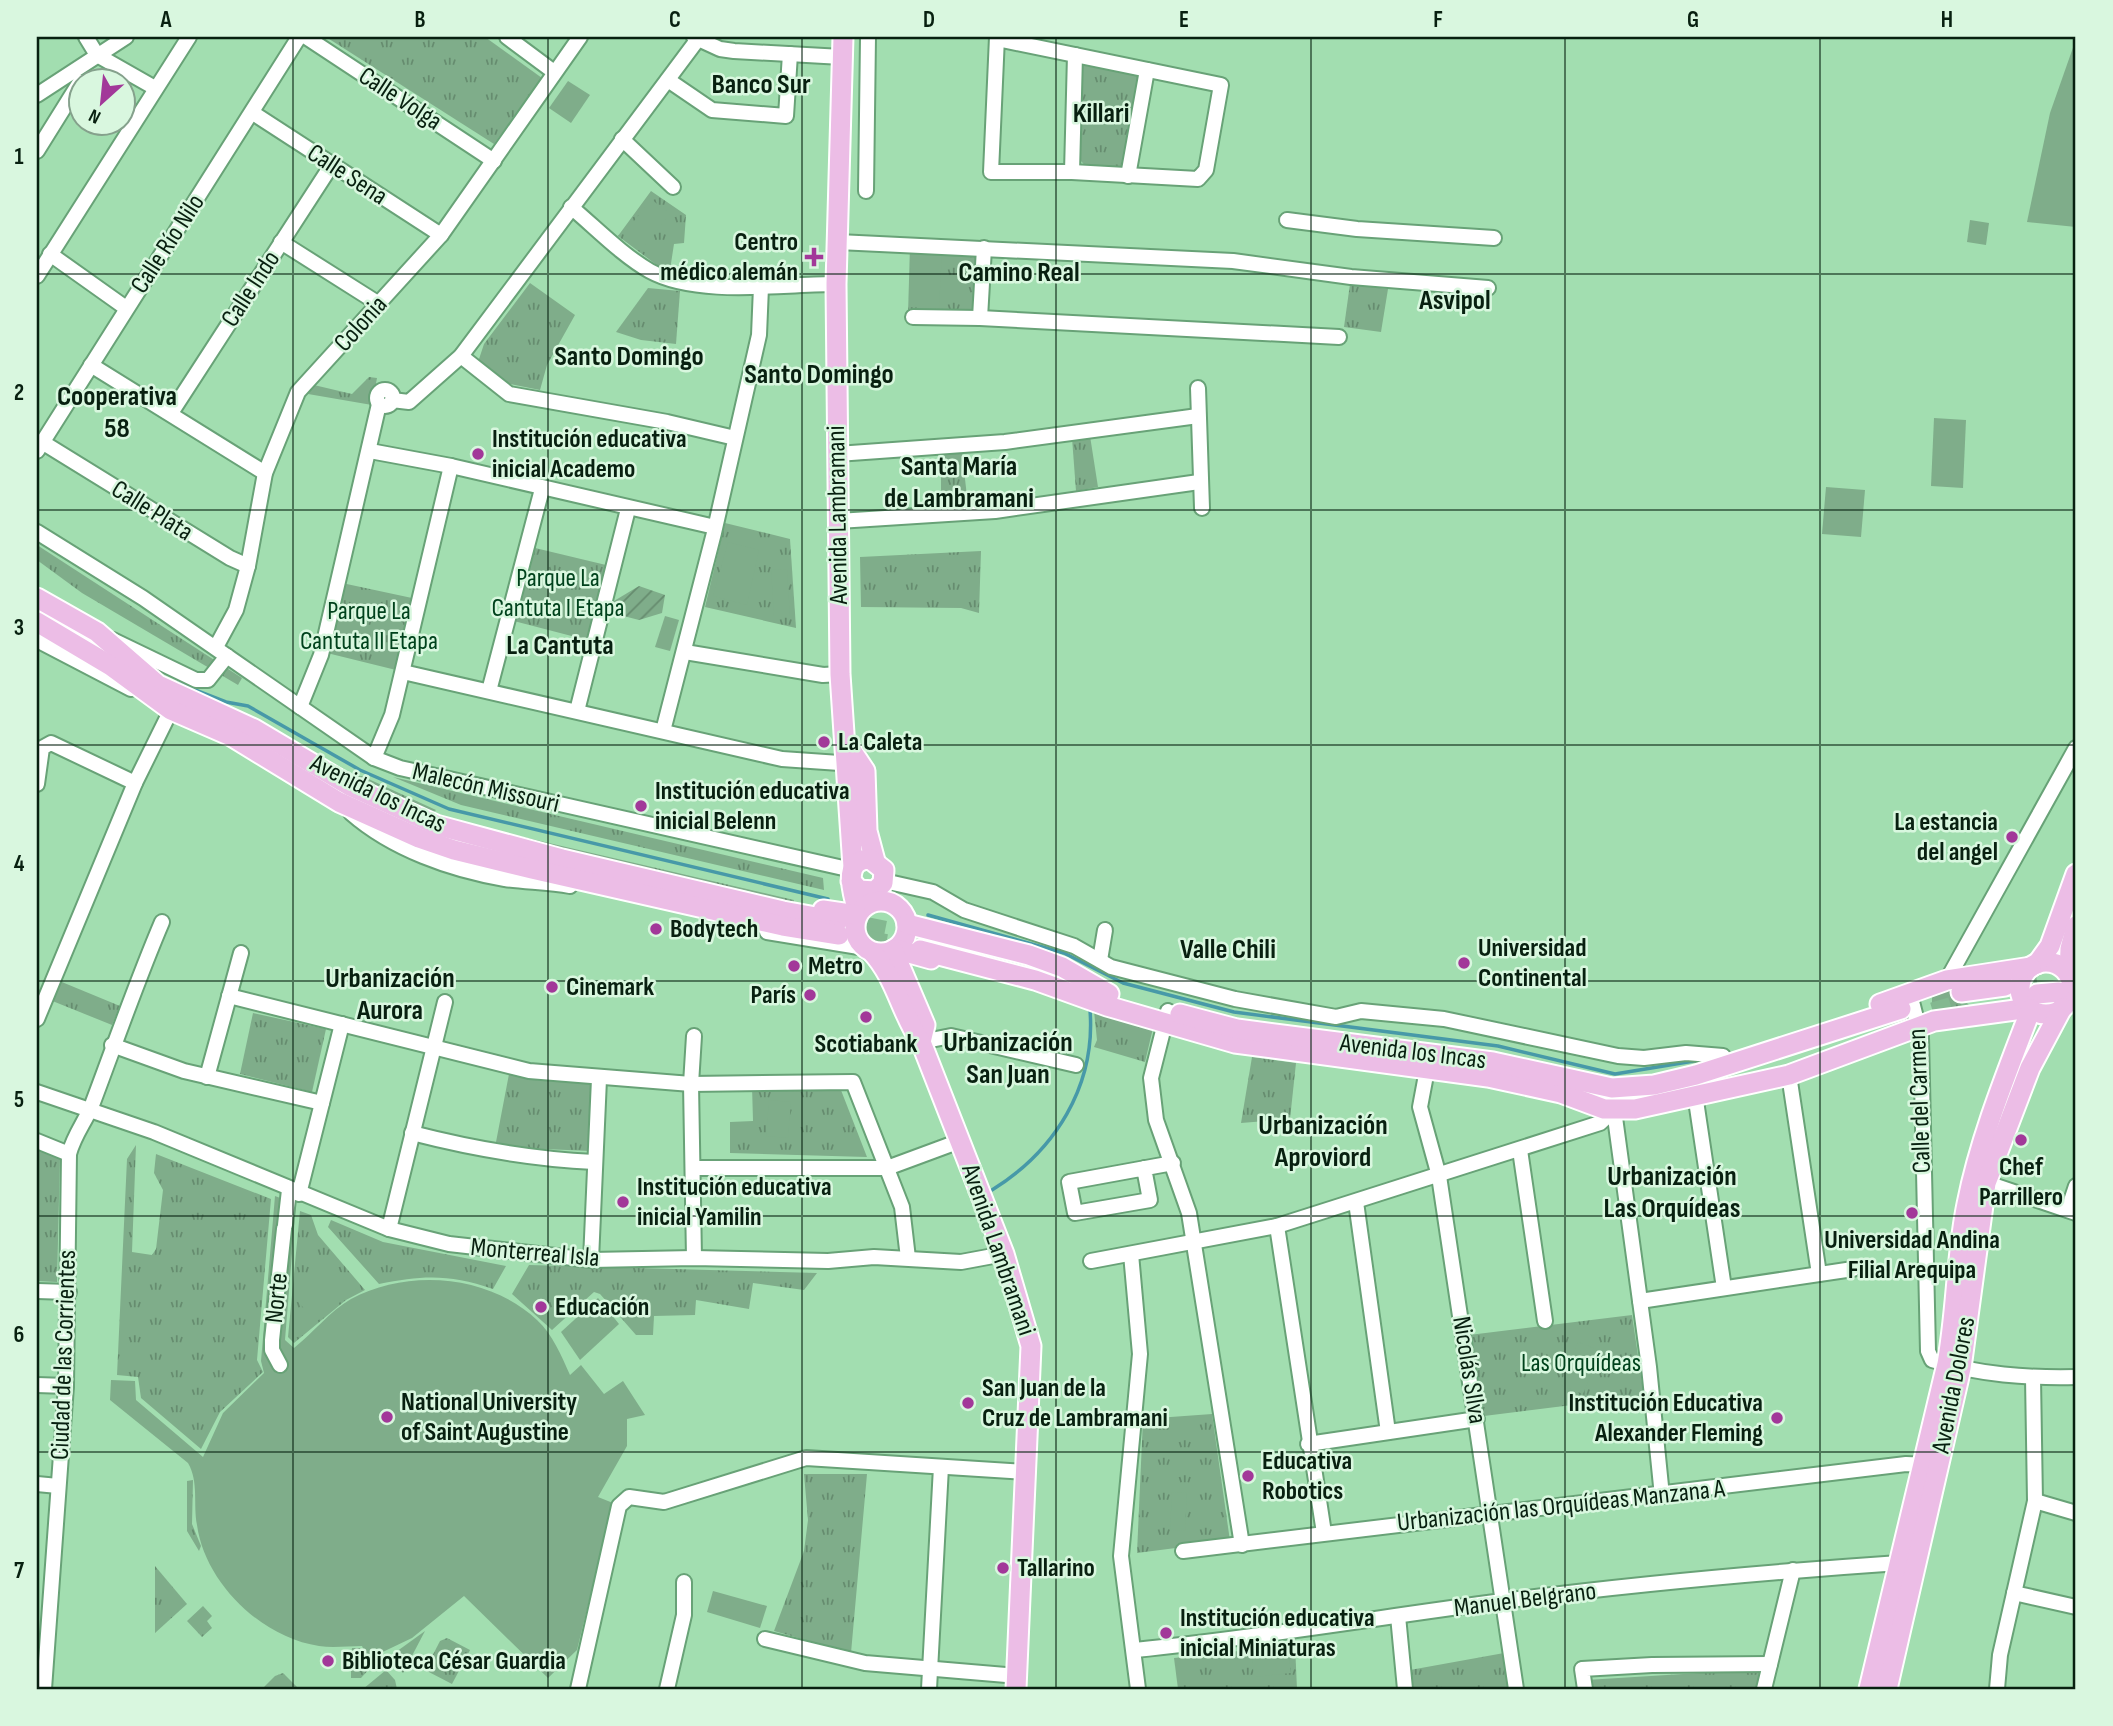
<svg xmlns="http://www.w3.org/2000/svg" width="2113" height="1726" font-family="'Sofia Sans Condensed',sans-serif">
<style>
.grass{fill:url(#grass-tufts)}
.garden{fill:url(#garden-furrows)}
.pitch{fill:#7fad8a}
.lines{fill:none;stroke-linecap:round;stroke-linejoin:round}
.stream{stroke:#4799a8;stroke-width:3.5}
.major-tunnel{stroke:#83b890;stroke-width:19;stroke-dasharray:19 10;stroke-linecap:butt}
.minor-casing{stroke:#68a277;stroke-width:18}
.major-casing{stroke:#fff;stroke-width:23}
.minor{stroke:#fff;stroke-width:14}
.major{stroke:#ecbde6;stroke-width:19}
.grid{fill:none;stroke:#082010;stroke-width:2;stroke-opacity:0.55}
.poi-dot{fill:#a23899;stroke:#d9f7df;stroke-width:2.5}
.labels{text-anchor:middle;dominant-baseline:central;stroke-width:5;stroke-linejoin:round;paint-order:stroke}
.street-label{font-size:26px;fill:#082010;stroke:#d9f7df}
.poi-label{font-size:26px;font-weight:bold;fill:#082010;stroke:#d9f7df;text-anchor:start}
.park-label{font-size:26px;fill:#00421c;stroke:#d9f7df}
.neighbourhood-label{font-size:28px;font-weight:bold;fill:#082010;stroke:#d9f7df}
.neatline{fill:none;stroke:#082010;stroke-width:2.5}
.grid-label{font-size:23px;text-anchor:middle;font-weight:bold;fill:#082010}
</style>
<defs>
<pattern id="grass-tufts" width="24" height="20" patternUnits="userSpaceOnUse" patternTransform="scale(1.75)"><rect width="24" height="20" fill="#7fad8a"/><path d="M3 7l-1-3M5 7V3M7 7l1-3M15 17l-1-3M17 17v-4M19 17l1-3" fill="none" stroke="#668c6f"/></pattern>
<pattern id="garden-furrows" width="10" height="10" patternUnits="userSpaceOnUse" patternTransform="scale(1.75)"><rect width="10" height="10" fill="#7fad8a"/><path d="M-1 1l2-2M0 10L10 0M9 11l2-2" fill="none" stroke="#668c6f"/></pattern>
</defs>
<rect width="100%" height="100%" fill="#a2deb0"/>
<g class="grass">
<polygon points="326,37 485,37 542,78 494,144"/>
<polygon points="1081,65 1138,75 1123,172 1090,171 1080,160"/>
<polygon points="651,191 686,215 684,243 674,244 670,270 658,266 618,236"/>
<polygon points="910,246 977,249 973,316 908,314"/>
<polygon points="530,283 575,315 547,365 540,390 510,384 478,362 484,344"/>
<polygon points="1350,284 1388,289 1381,332 1344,327"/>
<polygon points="648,288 680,291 676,344 641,340 616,332"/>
<polygon points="369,377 377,378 372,405 308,394 314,385 352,394"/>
<polygon points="1090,436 1098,487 1076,491 1072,438"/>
<polygon points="962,453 968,505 941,507 941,454"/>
<polygon points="725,523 790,539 796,628 705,607"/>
<polygon points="37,545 242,678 238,685 82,593 37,560"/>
<polygon points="531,547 606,565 587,640 510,620"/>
<polygon points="981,551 979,613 961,608 861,607 860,557"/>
<polygon points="342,583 412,598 396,670 327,653"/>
<polygon points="362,776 436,810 433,813 348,777"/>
<polygon points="393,777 823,878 824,890 461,805"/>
<polygon points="471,825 794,900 793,904 744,890 697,883 470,832"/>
<polygon points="57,980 120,1006 112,1025 50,1000"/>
<polygon points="1966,984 1961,1000 1974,1008 1932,1007 1932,997"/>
<polygon points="1094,1011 1153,1028 1145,1062 1094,1047 1097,1040"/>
<polygon points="253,1013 326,1029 312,1092 240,1074"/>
<polygon points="1252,1057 1296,1063 1290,1119 1241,1123"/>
<polygon points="509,1074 536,1080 591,1084 591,1151 519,1148 496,1142"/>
<polygon points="839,1085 867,1157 730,1153 730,1122 753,1121 752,1086"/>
<polygon points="136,1145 132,1252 152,1255 156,1249 163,1190 154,1173 156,1154 271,1199 257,1360 263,1372 220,1412 201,1449 141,1398 138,1377 117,1375 127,1159"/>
<polygon points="37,1147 60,1157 57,1282 37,1281"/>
<polygon points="300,1211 311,1215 318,1235 365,1290 346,1300 294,1343 288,1337"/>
<path d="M 331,1220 L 383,1242 L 506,1266 L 493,1289 C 450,1274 423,1275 379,1284 L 328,1227 Z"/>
<polygon points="529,1265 817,1273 804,1290 753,1283 749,1309 696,1300 695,1315 654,1316 653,1335 636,1335 600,1294 594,1292 552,1330 512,1294"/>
<polygon points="1632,1315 1644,1396 1484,1416 1469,1335"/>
<polygon points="1212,1414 1230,1541 1137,1553 1143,1419"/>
<polygon points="804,1474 867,1474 851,1653 774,1631 804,1551 808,1520"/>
<polygon points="193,1480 192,1524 201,1546 199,1551 187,1531 187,1481"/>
<polygon points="155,1566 187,1604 155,1633"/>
<polygon points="203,1606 212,1616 207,1621 212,1628 202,1637 187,1621"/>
<polygon points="425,1631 403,1673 389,1657"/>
<polygon points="447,1638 470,1650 452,1684 425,1670 440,1641"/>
<polygon points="1295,1645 1297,1689 1178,1689 1174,1658"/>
<polygon points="352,1648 360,1648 367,1662 371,1661 372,1666 361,1678 351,1678 351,1670 346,1670 346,1658 351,1657"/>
<polygon points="1504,1653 1510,1689 1413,1689 1410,1670"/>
<polygon points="1764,1669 1760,1689 1586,1689 1586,1680"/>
<polygon points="386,1670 395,1680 397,1689 363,1689"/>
<polygon points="283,1673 299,1689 262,1689 275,1676"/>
</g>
<polygon class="garden" points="639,586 665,595 662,613 639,620 612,613 614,601"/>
<g class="pitch">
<polygon points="2076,39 2076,227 2027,222 2050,113"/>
<polygon points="568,81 590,95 571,123 549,108"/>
<polygon points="651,199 670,214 645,245 627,230"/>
<polygon points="1970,220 1989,223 1986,245 1967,242"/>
<polygon points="911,249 942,251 939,309 909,307"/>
<polygon points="1934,418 1966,420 1963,488 1931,486"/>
<polygon points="1826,487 1865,490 1861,537 1822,534"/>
<polygon points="728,542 759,550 747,605 713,596"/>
<polygon points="787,569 790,616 774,616 771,570"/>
<polygon points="665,616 679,620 670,651 655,647"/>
<polygon points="769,1100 791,1102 788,1138 766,1136"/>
<path d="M 275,1196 L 296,1204 L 285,1340 L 294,1348 C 313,1333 330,1311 351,1299 C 409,1268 489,1275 537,1320 C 553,1335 561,1355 570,1375 L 581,1365 L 604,1394 L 623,1381 L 645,1415 L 627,1419 L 627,1446 L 598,1497 L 613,1503 L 577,1650 L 548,1678 L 464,1596 L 412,1638 L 368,1659 L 362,1646 C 348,1646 333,1648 319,1646 C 262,1638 205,1583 197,1525 C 193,1504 199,1482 188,1463 L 110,1400 L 111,1380 L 135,1381 L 136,1400 L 203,1457 L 223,1413 L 264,1373 L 261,1361 Z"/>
<polygon points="333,1264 356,1289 316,1322 293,1296"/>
<polygon points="598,1298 619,1324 580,1360 561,1332"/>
<polygon points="1578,1342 1601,1351 1583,1394 1560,1385"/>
<polygon points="1172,1492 1187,1493 1185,1531 1170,1530"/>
<polygon points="713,1591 767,1606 760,1628 707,1612"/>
<polygon points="1289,1655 1291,1673 1254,1677 1252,1659"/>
</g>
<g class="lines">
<g class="stream">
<polyline points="177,683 226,702 248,706 360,770 449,809 828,899"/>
<polyline points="928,915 1064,953 1123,983 1234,1012 1498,1046 1615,1074 1700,1060"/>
<path d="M 992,1190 C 1055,1151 1096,1086 1090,1010"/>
</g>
<g class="major-tunnel">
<polyline points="838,921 924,938"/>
<polyline points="839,935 910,948"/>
<polyline points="2005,986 2037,982"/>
<polyline points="2059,992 2076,991"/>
<polyline points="1905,1020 1967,1002"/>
</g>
<defs>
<g id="minor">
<polyline points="86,37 97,55 155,88"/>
<polyline points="306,37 494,161"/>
<polyline points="507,37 554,72"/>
<polyline points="694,37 720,49 734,51 842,57"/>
<polyline points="997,37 991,172 1072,172 1198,179 1206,170 1221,85 997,39"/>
<polyline points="668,80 712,110 786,116 790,54"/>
<polyline points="37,95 126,37"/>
<polyline points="253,113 441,235"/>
<polyline points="622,139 673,187"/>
<polyline points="37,151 80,82"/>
<polyline points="1072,172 1075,55"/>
<polyline points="1128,176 1147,70"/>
<polyline points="866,191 868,37"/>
<path d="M 571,207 C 596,228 622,255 650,271 C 697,297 784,284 836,284"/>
<polyline points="1287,220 1357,229 1494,238"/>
<polyline points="281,242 379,304"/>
<polyline points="838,242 1233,261 1351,277 1488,288"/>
<polyline points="50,254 126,308"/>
<polyline points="37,276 189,37"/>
<polyline points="913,317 980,318 1339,337"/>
<polyline points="980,318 984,248"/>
<polyline points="461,356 509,394 667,422 735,438"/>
<polyline points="91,365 265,473"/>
<polyline points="1198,388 1202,508"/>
<circle cx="385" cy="398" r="8"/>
<polyline points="392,400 409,402 461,356 698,39"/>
<polyline points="171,413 331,166"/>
<polyline points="42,442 230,558 248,566"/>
<polyline points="37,451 299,37"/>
<polyline points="370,451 451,466 715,527"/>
<polyline points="837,454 1005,442 1198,416"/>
<polyline points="838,521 995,511 1199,482"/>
<polyline points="37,532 143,598 374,758 400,768 852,870"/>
<polyline points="37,640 131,689"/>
<polyline points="113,640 196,680 208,680 227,656"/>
<polyline points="216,647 236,610 248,566 265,473 298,392 441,235 580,37"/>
<polyline points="685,652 823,675 840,674"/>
<polyline points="403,672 782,759 854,764"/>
<polyline points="489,691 542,489"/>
<polyline points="300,707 321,655 379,404"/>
<polyline points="577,711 628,509"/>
<polyline points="663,731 714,533 759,335 761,287"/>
<polyline points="374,758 392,715 451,466"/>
<polyline points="37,784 42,748 51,743 135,783"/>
<path d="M 351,813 C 392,849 451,870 505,879 C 526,882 549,882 570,886"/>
<polyline points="884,881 933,892 964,910 1074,946 1111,967 1235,999 1336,1017 1361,1011 1444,1019 1618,1056 1644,1058 1686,1053 1723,1056"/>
<polyline points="767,932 865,948"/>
<polyline points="1100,960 1105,930"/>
<polyline points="1947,980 2076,748"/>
<path d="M 1910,994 L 1921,1037 L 1928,1351 L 1932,1360 C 1980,1375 2027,1378 2076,1377"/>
<polyline points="229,996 529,1071 691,1084 853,1082 902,1207 908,1258"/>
<polyline points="1168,1011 1151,1078 1156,1120 1189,1213 1242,1545"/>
<polyline points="37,1019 135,783 171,710 164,706"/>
<polyline points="921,1042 951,1036 1076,1065"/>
<polyline points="112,1045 184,1071 322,1103"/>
<polyline points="1429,1059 1420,1107 1439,1176 1516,1689"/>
<polyline points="1789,1075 1819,1274"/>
<polyline points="207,1077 241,953"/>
<polyline points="37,1092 154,1132 389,1229 449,1244 591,1260 694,1258 828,1261 874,1257 961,1262 1004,1254"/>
<polyline points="1695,1094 1724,1288"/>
<polyline points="1614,1110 1649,1367 1662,1496"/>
<path d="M 412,1133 C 474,1149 530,1159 594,1162"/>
<polyline points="37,1141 69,1154"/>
<polyline points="1520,1150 1545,1321"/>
<polyline points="694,1168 887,1168 960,1141"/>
<polyline points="1144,1168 1150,1200 1075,1213 1069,1182 1173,1163"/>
<polyline points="1978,1180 2076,1213"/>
<polyline points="299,1194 342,1024"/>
<polyline points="1356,1202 1388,1432"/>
<polyline points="2068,1210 2076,1186"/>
<polyline points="285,1225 289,1190"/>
<polyline points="1277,1226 1324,1533"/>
<polyline points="389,1229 445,1002"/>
<polyline points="1131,1254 1140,1354 1121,1556 1138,1689"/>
<polyline points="694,1258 691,1084 694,1036"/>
<polyline points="591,1260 599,1079"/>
<polyline points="1091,1261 1277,1226 1600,1123 1614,1110"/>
<polyline points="37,1291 69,1292"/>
<polyline points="1640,1301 1853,1269"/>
<polyline points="280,1365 272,1350 272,1340 284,1229"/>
<polyline points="37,1385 66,1386"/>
<polyline points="1308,1444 1477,1419"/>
<polyline points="37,1484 58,1486"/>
<polyline points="2035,1501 2076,1513"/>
<polyline points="1183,1551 1906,1464 1930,1465"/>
<polyline points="2014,1593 2076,1607"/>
<polyline points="1398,1616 1405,1689"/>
<polyline points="765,1639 865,1663 1018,1676"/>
<path d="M 1135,1650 C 1258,1638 1380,1617 1503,1601 C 1634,1584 1767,1572 1899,1563 L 1908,1565"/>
<path d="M 44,1689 L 66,1386 L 69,1154 C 74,1135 85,1122 92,1105 C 115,1044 136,983 162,922"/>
<polyline points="578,1689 619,1506 629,1497 664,1502 806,1458 1027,1472"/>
<polyline points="667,1689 684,1615 684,1582"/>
<polyline points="929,1689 941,1467"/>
<polyline points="1585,1689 1582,1669 1652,1665 1770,1664"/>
<polyline points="1764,1689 1793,1570"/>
<polyline points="1997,1689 2000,1655 2035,1501 2033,1378"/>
</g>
<g id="major">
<polyline points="843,37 836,284 840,674 853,867"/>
<polyline points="37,598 97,632 158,685 254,729 350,786 436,825 562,859 783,911 838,921"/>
<polyline points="37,622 111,666 171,710 231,736 339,802 419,838 454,850 532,869 783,926 839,935"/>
<polyline points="845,741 865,771 867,831 875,861"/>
<path d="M 851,881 L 859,890 L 875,891 L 883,883 L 884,870 L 870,859 C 840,860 854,894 858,913"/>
<circle cx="881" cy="927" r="26"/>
<polyline points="823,910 857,915"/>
<polyline points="907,924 1029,955 1062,967 1109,994"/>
<polyline points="895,949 931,959"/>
<polyline points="893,950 925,1025 921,1042"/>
<polyline points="920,950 1035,980 1107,1006 1235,1043 1488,1077 1561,1093 1604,1109 1635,1109 1789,1075 1934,1021 2030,1008"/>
<path d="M 872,952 C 896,978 901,1013 921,1042 L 1004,1254 L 1031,1346 L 1016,1689"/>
<circle cx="2046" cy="988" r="26"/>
<polyline points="2037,964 2050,946 2076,874"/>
<polyline points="2069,976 2070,949 2076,926"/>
<polyline points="1961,992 2005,986"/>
<polyline points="2037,994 2059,992"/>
<polyline points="1880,1004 1947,980 2031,967"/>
<polyline points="1180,1014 1237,1029 1493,1062 1612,1088 1654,1085 1696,1075 1901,1009"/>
<path d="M 1869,1689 L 1947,1364 C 1957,1311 1956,1257 1967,1204 C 1980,1138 2007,1072 2031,1009"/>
<polyline points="1887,1689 1961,1368 1986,1183 2030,1068 2062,1008"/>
</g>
</defs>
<use href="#minor" class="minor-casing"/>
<use href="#major" class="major-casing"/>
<use href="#minor" class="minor"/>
<use href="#major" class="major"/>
</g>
<path class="grid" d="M 293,37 L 293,1689M 548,37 L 548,1689M 802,37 L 802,1689M 1056,37 L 1056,1689M 1311,37 L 1311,1689M 1565,37 L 1565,1689M 1820,37 L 1820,1689M 37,274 L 2076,274M 37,510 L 2076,510M 37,745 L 2076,745M 37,981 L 2076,981M 37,1216 L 2076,1216M 37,1452 L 2076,1452"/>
<g class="poi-dot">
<path d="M810.5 246.5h7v7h7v7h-7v7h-7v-7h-7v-7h7z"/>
<circle cx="478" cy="454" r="7"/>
<circle cx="824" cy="742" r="7"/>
<circle cx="641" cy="806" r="7"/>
<circle cx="2012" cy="837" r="7"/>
<circle cx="656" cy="929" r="7"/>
<circle cx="1464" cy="963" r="7"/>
<circle cx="794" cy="966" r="7"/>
<circle cx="552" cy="987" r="7"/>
<circle cx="810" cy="995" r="7"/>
<circle cx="866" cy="1017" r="7"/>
<circle cx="2021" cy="1140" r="7"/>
<circle cx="623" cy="1202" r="7"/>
<circle cx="1912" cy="1213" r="7"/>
<circle cx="541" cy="1307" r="7"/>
<circle cx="968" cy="1403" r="7"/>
<circle cx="387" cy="1417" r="7"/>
<circle cx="1777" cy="1418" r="7"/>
<circle cx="1248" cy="1476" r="7"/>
<circle cx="1003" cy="1568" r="7"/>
<circle cx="1166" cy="1633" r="7"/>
<circle cx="328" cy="1661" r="7"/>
</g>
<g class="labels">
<g class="street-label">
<text transform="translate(400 99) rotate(33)">Calle Volga</text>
<text transform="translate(347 175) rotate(33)">Calle Sena</text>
<text transform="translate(168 244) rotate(-57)">Calle Río Nilo</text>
<text transform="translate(251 289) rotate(-57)">Calle Indo</text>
<text transform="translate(361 324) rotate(-48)">Colonia</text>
<text transform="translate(152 511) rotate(32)">Calle Plata</text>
<text transform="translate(838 515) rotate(-91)">Avenida Lambramani</text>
<text transform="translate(486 788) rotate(13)">Malecón Missouri</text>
<text transform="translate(378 794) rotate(26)">Avenida los Incas</text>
<text transform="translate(1413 1052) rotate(7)">Avenida los Incas</text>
<text transform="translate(1920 1101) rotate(-92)">Calle del Carmen</text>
<text transform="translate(998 1250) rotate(71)">Avenida Lambramani</text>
<text transform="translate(535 1253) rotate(5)">Monterreal Isla</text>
<text transform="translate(277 1298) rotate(-84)">Norte</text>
<text transform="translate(64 1355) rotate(-88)">Ciudad de las Corrientes</text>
<text transform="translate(1469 1370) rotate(81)">Nicolás SIlva</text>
<text transform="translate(1954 1385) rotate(-79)">Avenida Dolores</text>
<text transform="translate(1561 1506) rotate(-6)">Urbanización las Orquídeas Manzana A</text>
<text transform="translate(1525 1600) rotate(-7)">Manuel Belgrano</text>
</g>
<g class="poi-label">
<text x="798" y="242" text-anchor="end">Centro<tspan x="798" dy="30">médico alemán</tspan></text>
<text x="492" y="439">Institución educativa<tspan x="492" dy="30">inicial Academo</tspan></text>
<text x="838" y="742">La Caleta</text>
<text x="655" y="791">Institución educativa<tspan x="655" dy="30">inicial Belenn</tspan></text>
<text x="1998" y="822" text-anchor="end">La estancia<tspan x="1998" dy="30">del angel</tspan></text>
<text x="670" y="929">Bodytech</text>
<text x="1478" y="948">Universidad<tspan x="1478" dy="30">Continental</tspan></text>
<text x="808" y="966">Metro</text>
<text x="566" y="987">Cinemark</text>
<text x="796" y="995" text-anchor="end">París</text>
<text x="866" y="1044" text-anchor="middle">Scotiabank</text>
<text x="2021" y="1167" text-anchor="middle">Chef<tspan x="2021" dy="30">Parrillero</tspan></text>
<text x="637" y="1187">Institución educativa<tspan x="637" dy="30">inicial Yamilin</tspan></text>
<text x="1912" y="1240" text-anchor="middle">Universidad Andina<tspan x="1912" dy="30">Filial Arequipa</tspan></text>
<text x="555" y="1307">Educación</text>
<text x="982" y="1388">San Juan de la<tspan x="982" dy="30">Cruz de Lambramani</tspan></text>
<text x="401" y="1402">National University<tspan x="401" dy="30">of Saint Augustine</tspan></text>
<text x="1763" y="1403" text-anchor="end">Institución Educativa<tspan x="1763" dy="30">Alexander Fleming</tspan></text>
<text x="1262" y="1461">Educativa<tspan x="1262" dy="30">Robotics</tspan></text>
<text x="1017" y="1568">Tallarino</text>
<text x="1180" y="1618">Institución educativa<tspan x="1180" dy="30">inicial Miniaturas</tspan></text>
<text x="342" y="1661">Biblioteca César Guardia</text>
</g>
<g class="park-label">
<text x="558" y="578">Parque La<tspan x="558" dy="30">Cantuta I Etapa</tspan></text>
<text x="369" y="611">Parque La<tspan x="369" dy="30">Cantuta II Etapa</tspan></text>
<text x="1581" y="1363">Las Orquídeas</text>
</g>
<g class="neighbourhood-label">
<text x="761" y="84">Banco Sur</text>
<text x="1101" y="113">Killari</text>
<text x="1019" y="272">Camino Real</text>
<text x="1455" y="300">Asvipol</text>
<text x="629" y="356">Santo Domingo</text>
<text x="819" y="374">Santo Domingo</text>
<text x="117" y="396">Cooperativa<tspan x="117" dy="32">58</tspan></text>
<text x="959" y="466">Santa María<tspan x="959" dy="32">de Lambramani</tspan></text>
<text x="560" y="645">La Cantuta</text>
<text x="1228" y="949">Valle Chili</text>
<text x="390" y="978">Urbanización<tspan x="390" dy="32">Aurora</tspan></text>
<text x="1008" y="1042">Urbanización<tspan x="1008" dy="32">San Juan</tspan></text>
<text x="1323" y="1125">Urbanización<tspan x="1323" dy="32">Aproviord</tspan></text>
<text x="1672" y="1176">Urbanización<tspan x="1672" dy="32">Las Orquídeas</tspan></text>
</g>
</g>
<rect width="2113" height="1726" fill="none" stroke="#d9f7df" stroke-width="77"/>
<g transform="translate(102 102) rotate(207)"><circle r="33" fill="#d9f7df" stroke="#85a18c" stroke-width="2"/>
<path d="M0-5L12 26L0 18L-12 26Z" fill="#a23899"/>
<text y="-10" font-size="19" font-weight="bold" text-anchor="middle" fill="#082010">N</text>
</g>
<rect x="38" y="38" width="2036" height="1650" class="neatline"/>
<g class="grid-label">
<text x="166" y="27">A</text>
<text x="420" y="27">B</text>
<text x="675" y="27">C</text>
<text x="929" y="27">D</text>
<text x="1184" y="27">E</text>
<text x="1438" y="27">F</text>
<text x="1693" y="27">G</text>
<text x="1947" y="27">H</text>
<text x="19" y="164">1</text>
<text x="19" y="400">2</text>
<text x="19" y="635">3</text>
<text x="19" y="871">4</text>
<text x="19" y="1107">5</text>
<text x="19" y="1342">6</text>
<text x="19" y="1578">7</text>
</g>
</svg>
